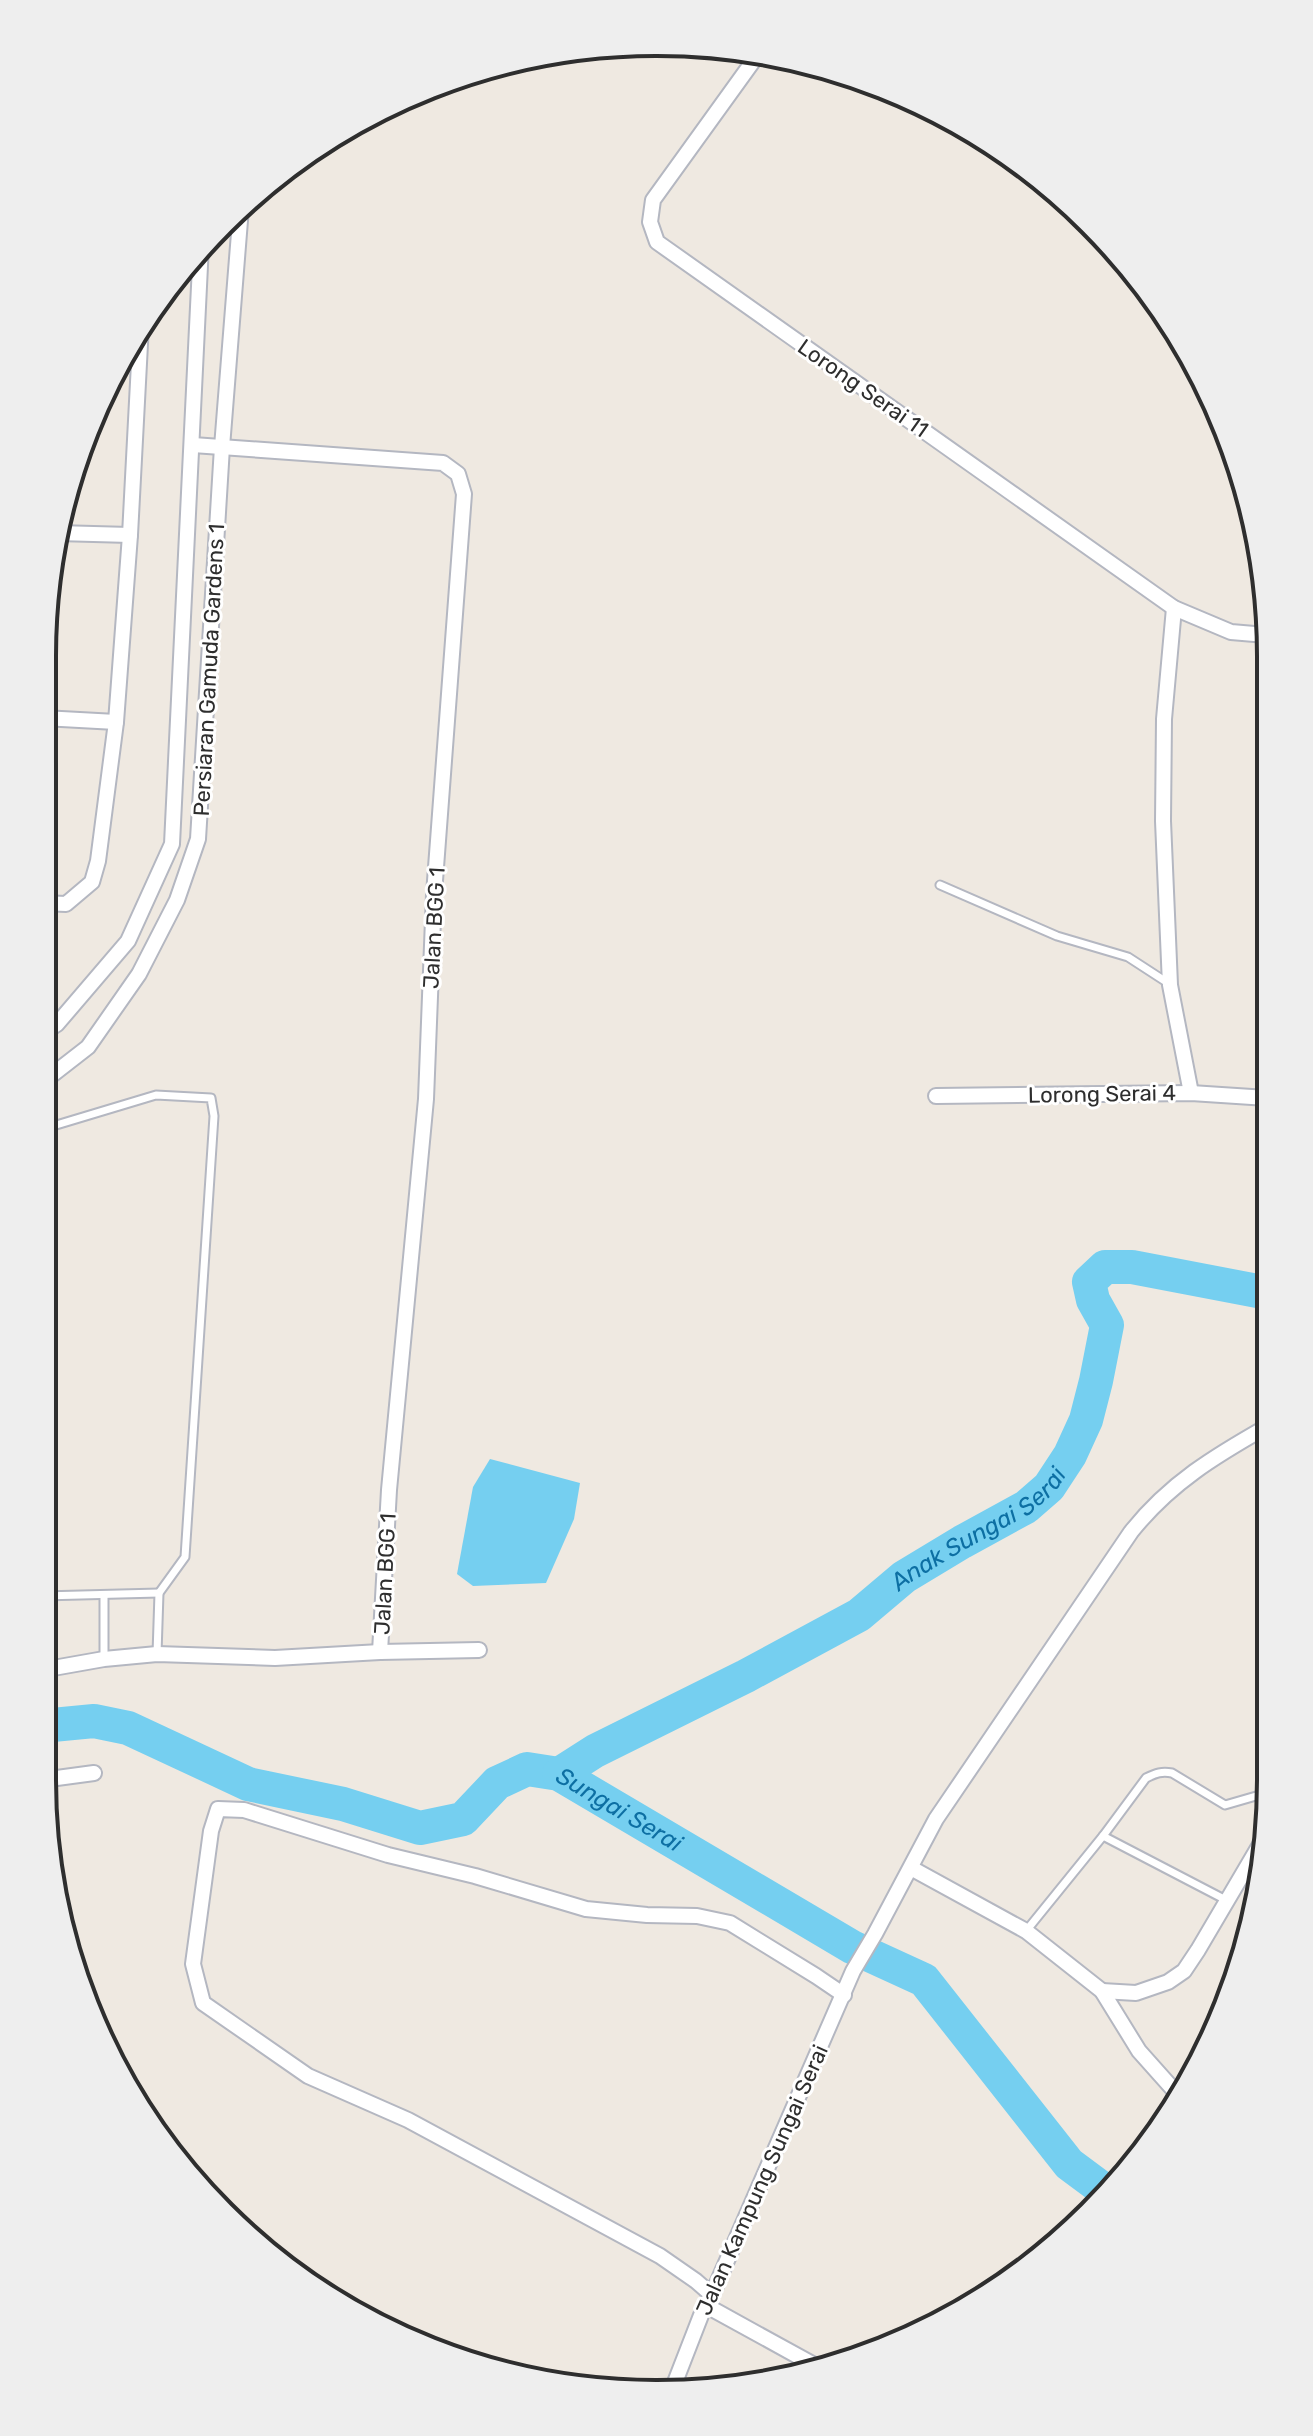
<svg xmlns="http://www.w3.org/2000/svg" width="1313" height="2436" font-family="Rubik,sans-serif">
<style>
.water{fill:#75cff0}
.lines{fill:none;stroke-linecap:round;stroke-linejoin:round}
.river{stroke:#75cff0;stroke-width:34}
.lane-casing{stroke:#b4b7c1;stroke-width:11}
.street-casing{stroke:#b4b7c1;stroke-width:18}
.lane{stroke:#fff;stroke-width:7}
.street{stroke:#fff;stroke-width:14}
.labels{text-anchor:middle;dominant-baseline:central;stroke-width:6;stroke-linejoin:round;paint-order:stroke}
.street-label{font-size:22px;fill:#2e2e2e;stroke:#fff}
.water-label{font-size:24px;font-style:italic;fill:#0d6fa3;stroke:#fff}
.rim{fill:none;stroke:#2e2e2e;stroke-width:4}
</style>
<rect width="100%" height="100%" fill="#efe9e1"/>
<polygon class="water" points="490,1459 580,1483 574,1519 546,1583 473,1586 457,1574 473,1487"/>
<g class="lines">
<g class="river">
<path id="s1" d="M 42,1726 L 94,1721 L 128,1728 L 248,1784 L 343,1804 L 420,1828 L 463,1819 L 497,1783 L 527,1769 L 559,1774 L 852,1947 L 924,1980 L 1069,2164 L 1104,2190"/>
<path id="s2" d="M 559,1774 L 595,1751 L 746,1676 L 859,1615 L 904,1577 L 962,1542 L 1026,1507 L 1049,1487 L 1070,1455 L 1086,1420 L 1096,1381 L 1107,1325 L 1093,1300 L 1089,1282 L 1105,1267 L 1132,1267 L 1268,1293"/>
</g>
<defs>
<g id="lane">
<polyline points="940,885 1057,936 1128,957 1168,983"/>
<polyline points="43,1129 156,1095 211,1098 214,1116 185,1557 159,1593 157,1654"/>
<polyline points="104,1595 104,1659"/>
<polyline points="42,1596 159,1593"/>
<polyline points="1103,1836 1226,1900"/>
<path d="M 1026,1931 L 1103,1836 L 1146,1778 C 1156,1773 1162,1771 1172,1773 L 1225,1805 L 1263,1794 L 1270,1798"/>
</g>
<g id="street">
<polyline points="759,53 653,200 650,222 657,242 1174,608 1231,632 1266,635"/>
<polyline points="928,108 1045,183"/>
<polyline points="193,445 443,463 458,474 464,494 434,894 426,1099 389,1490 380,1652"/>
<polyline points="57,533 130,535"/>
<polyline points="1174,608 1164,719 1163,821 1170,985 1191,1093"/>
<polyline points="43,718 116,722"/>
<polyline points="43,903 66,904 92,882 98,861 116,722 130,535 141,325"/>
<polyline points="43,1033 57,1024 128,941 172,844 201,245"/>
<polyline points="43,1082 88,1047 139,974 177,900 198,839 222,447 241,208"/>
<polyline points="936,1096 1191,1093 1267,1098"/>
<polyline points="42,1670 104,1659 157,1654 275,1658 380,1652 479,1650"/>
<polyline points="42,1780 94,1773"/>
<polyline points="911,1868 1026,1931 1102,1991 1139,2051 1180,2097"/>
<polyline points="1102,1991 1136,1993 1168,1982 1184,1971 1198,1950 1268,1831"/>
<polyline points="712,2295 696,2281 660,2256 408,2120 308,2076 203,2003 193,1964 211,1831 218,1809 244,1810 388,1855 475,1876 586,1909 647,1915 697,1916 730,1923 816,1976 844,1995"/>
<polyline points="705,2305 814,2365"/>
<path d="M 672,2390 L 705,2305 L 712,2295 L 853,1971 L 875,1934 L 936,1819 L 1131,1532 C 1170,1483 1215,1456 1268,1426"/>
</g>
</defs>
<use href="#lane" class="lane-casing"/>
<use href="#street" class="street-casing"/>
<use href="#lane" class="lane"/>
<use href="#street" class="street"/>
</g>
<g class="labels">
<g class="street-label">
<text transform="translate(863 388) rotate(35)">Lorong Serai 11</text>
<text transform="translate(209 670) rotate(-87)">Persiaran Gamuda Gardens 1</text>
<text transform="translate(434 928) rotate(-87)">Jalan BGG 1</text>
<text transform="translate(1102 1094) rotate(-1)">Lorong Serai 4</text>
<text transform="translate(385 1574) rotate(-87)">Jalan BGG 1</text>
<text transform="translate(762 2180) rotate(-66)">Jalan Kampung Sungai Serai</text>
</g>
<g class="water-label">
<text stroke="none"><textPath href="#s2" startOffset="488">Anak Sungai Serai</textPath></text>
<text stroke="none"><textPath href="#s1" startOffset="626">Sungai Serai</textPath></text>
</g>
</g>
<path d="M0 0H1313V2436H0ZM656 56H657A600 600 0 0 1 1257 656V1780A600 600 0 0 1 657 2380H656A600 600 0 0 1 56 1780V656A600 600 0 0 1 656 56Z" fill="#eee" fill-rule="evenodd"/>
<path class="rim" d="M656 56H657A600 600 0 0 1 1257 656V1780A600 600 0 0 1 657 2380H656A600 600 0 0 1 56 1780V656A600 600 0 0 1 656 56Z"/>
</svg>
